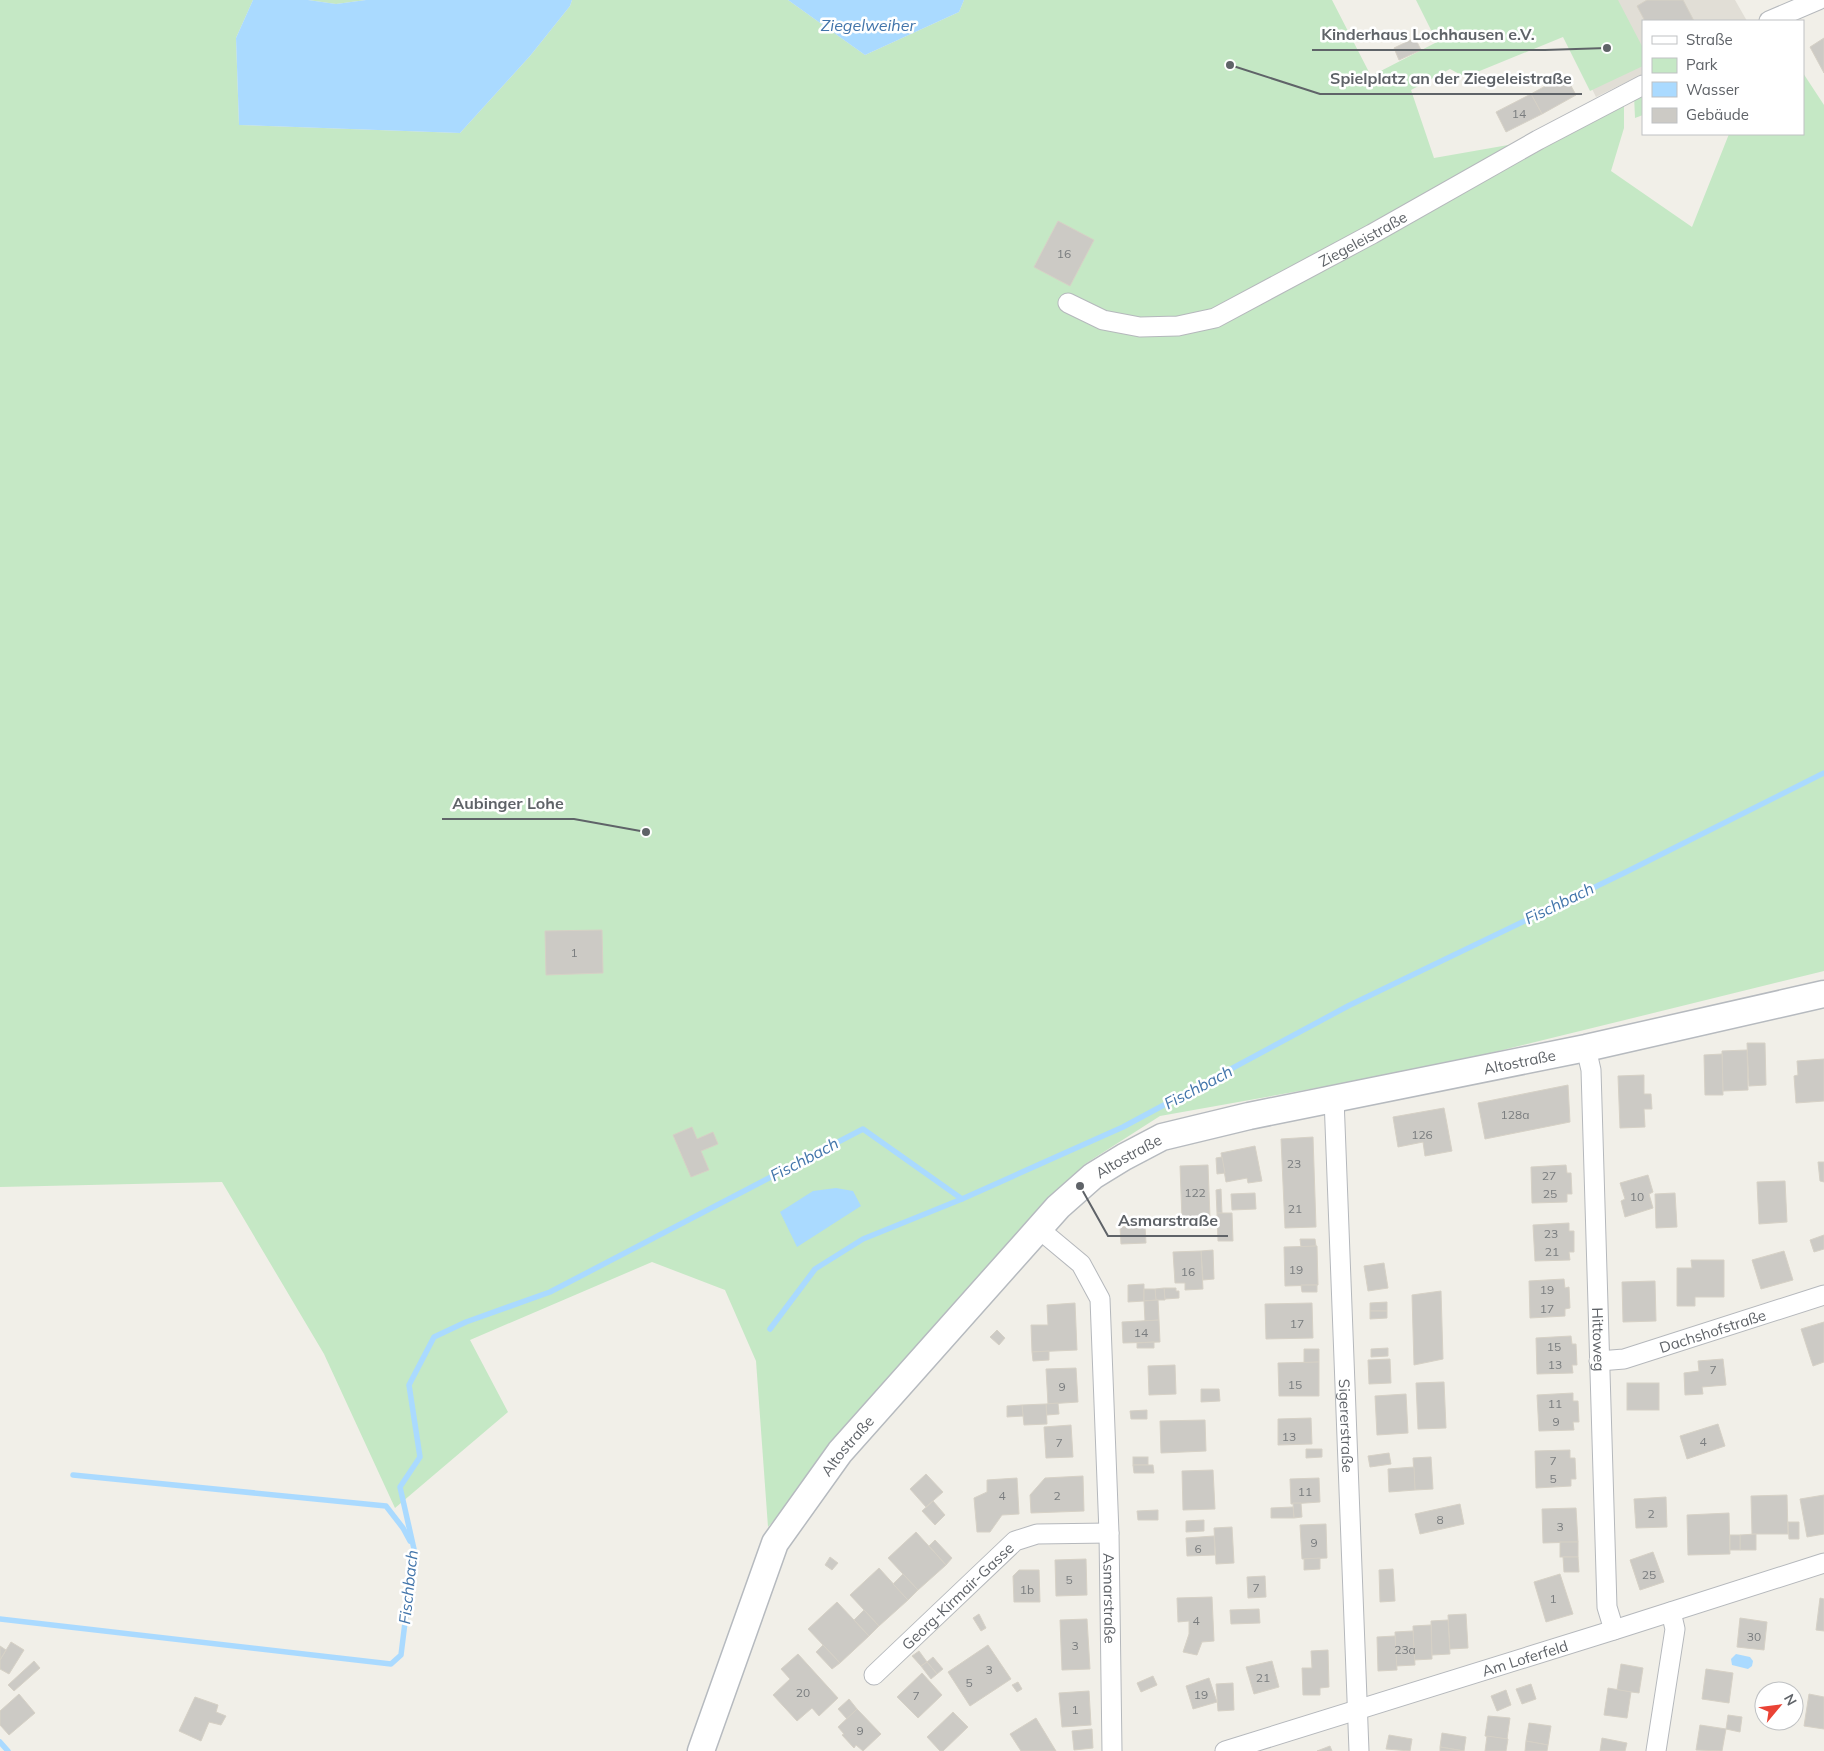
<svg xmlns="http://www.w3.org/2000/svg" width="1824" height="1751" font-family="Mulish,sans-serif">
<style>
.education{fill:#e1ded6}
.green{fill:#c5e8c5}
.water{fill:#aadaff}
.lines{fill:none;stroke-linecap:round;stroke-linejoin:round}
.stream{stroke:#aadaff;stroke-width:5.5}
.building{fill:#cccac5;stroke:#d6d1c6}
.street-casing{stroke:#b5b8bc;stroke-width:21}
.secondary-casing{stroke:#b6babf;stroke-width:29}
.street{stroke:#fff;stroke-width:19}
.secondary{stroke:#fff;stroke-width:26}
.labels{text-anchor:middle;dominant-baseline:central;stroke-width:5;stroke-linejoin:round;paint-order:stroke}
.number-label{font-size:12px;fill:#7a7d7f}
.street-label{font-size:15px;fill:#5f6368;stroke:#fff}
.water-label{font-size:16px;font-style:italic;fill:#4174aa;stroke:#fff}
.leader{fill:none;stroke:#5f6368;stroke-width:2}
.callout-dot{fill:#5f6368;stroke:#fff;stroke-width:2}
.callout-label{font-size:16px;text-anchor:middle;font-weight:bold;fill:#5f6368;stroke:#fff;stroke-width:5;stroke-linejoin:round;paint-order:stroke}
</style>
<rect width="100%" height="100%" fill="#f1efe8"/>
<polygon class="education" points="1548,0 1735,0 1747,21 1643,21 1643,74 1596,97"/>
<g class="green">
<polygon points="0,0 253,0 236,38 239,125 460,133 530,56 570,6 572,0 788,0 865,55 959,12 964,0 1332,0 1371,76 1437,42 1416,0 1618,0 1643,48 1643,66 1590,91 1563,37 1465,77 1450,69 1411,90 1434,158 1514,144 1624,99 1624,128 1611,171 1692,227 1729,134 1803,134 1803,73 1824,105 1824,971 1434,1067 1160,1116 1085,1164 768,1527 756,1361 725,1290 652,1262 470,1340 508,1412 395,1508 324,1354 222,1182 0,1187"/>
<polygon points="308,0 366,0 336,4"/>
<polygon points="1643,90 1643,115 1635,118 1634,95"/>
</g>
<g class="water">
<polygon points="253,0 308,0 336,4 366,0 572,0 570,6 530,56 460,133 239,125 236,38"/>
<polygon points="788,0 964,0 959,12 865,55"/>
<polygon points="836,1188 853,1191 861,1206 797,1247 780,1212 813,1191"/>
<polygon points="1736,1654 1750,1657 1753,1661 1752,1666 1748,1669 1732,1665 1731,1659"/>
</g>
<g class="lines">
<g class="stream">
<polyline points="770,1329 815,1269 863,1239 962,1199"/>
<polyline points="73,1475 386,1506 403,1528 410,1541"/>
<polyline points="0,1619 391,1664 401,1655 414,1549 400,1487 420,1457 409,1385 434,1337 466,1322 550,1292 863,1129 962,1199 1123,1127 1348,1006 1624,873 1824,773"/>
<polyline points="0,1742 8,1751"/>
</g>
</g>
<g class="building">
<polygon points="1647,0 1683,0 1694,21 1645,21 1637,6"/>
<polygon points="1415,38 1421,50 1399,60 1394,48"/>
<polygon points="1824,38 1824,73 1810,47"/>
<polygon points="1565,75 1576,95 1542,114 1531,94"/>
<polygon points="1531,94 1542,114 1506,132 1496,112"/>
<polygon points="1058,221 1094,240 1070,286 1034,267"/>
<polygon points="602,930 603,973 546,975 545,931"/>
<polygon points="1747,1043 1765,1043 1766,1085 1749,1086"/>
<polygon points="1747,1050 1748,1090 1723,1091 1722,1051"/>
<polygon points="1722,1054 1723,1095 1705,1095 1704,1055"/>
<polygon points="1824,1059 1824,1101 1796,1103 1794,1076 1798,1075 1797,1061"/>
<polygon points="1644,1075 1644,1094 1651,1094 1652,1109 1644,1109 1645,1127 1620,1128 1618,1076"/>
<polygon points="1568,1085 1570,1122 1485,1139 1478,1103"/>
<polygon points="1444,1108 1452,1151 1425,1156 1423,1142 1398,1147 1393,1117"/>
<polygon points="692,1127 697,1139 713,1132 718,1144 701,1151 709,1170 691,1177 673,1135"/>
<polygon points="1313,1137 1316,1227 1285,1228 1281,1139"/>
<polygon points="1255,1146 1262,1181 1248,1183 1247,1178 1226,1182 1221,1153"/>
<polygon points="1222,1157 1225,1173 1217,1174 1216,1158"/>
<polygon points="1818,1162 1824,1162 1824,1182 1820,1181"/>
<polygon points="1208,1165 1210,1218 1182,1219 1180,1166"/>
<polygon points="1566,1165 1567,1173 1571,1173 1572,1194 1567,1194 1567,1202 1532,1203 1531,1167"/>
<polygon points="1648,1175 1653,1192 1649,1194 1653,1208 1625,1217 1621,1201 1625,1199 1620,1183"/>
<polygon points="1785,1181 1787,1222 1759,1224 1757,1182"/>
<polygon points="1221,1189 1222,1213 1217,1213 1216,1190"/>
<polygon points="1255,1193 1256,1209 1232,1210 1231,1194"/>
<polygon points="1675,1193 1677,1227 1656,1228 1655,1194"/>
<polygon points="1217,1213 1232,1213 1233,1241 1218,1241"/>
<polygon points="1569,1223 1569,1231 1574,1231 1574,1252 1569,1252 1570,1260 1535,1261 1533,1225"/>
<polygon points="1145,1226 1146,1243 1121,1244 1120,1227"/>
<polygon points="1824,1235 1824,1249 1814,1252 1810,1240"/>
<polygon points="1300,1239 1315,1239 1316,1246 1301,1247"/>
<polygon points="1317,1246 1318,1285 1285,1286 1284,1247"/>
<polygon points="1213,1250 1214,1279 1203,1280 1201,1251"/>
<polygon points="1201,1251 1203,1289 1185,1290 1185,1283 1175,1283 1173,1252"/>
<polygon points="1784,1251 1793,1280 1761,1289 1752,1260"/>
<polygon points="1691,1260 1724,1260 1724,1297 1695,1297 1695,1306 1677,1306 1677,1268 1692,1268"/>
<polygon points="1384,1263 1388,1288 1368,1291 1364,1266"/>
<polygon points="1564,1279 1565,1288 1569,1287 1570,1308 1565,1309 1565,1316 1530,1318 1529,1281"/>
<polygon points="1655,1281 1656,1321 1623,1322 1622,1282"/>
<polygon points="1144,1284 1144,1301 1128,1302 1128,1285"/>
<polygon points="1301,1285 1317,1285 1317,1292 1302,1292"/>
<polygon points="1164,1288 1176,1288 1176,1291 1179,1291 1179,1298 1165,1299"/>
<polygon points="1164,1288 1165,1300 1156,1300 1155,1289"/>
<polygon points="1144,1289 1155,1289 1156,1300 1144,1301"/>
<polygon points="1441,1291 1443,1359 1414,1365 1412,1295"/>
<polygon points="1158,1300 1159,1320 1145,1321 1144,1301"/>
<polygon points="1387,1302 1387,1311 1370,1311 1370,1303"/>
<polygon points="1075,1303 1077,1350 1032,1352 1031,1325 1048,1325 1047,1305"/>
<polygon points="1312,1303 1313,1338 1266,1339 1265,1304"/>
<polygon points="1370,1311 1387,1311 1387,1318 1370,1319"/>
<polygon points="1159,1320 1160,1342 1123,1343 1122,1322"/>
<polygon points="1824,1322 1824,1362 1813,1366 1801,1329"/>
<polygon points="997,1330 1005,1338 999,1345 990,1337"/>
<polygon points="1571,1336 1572,1344 1576,1344 1577,1365 1572,1365 1573,1373 1537,1374 1536,1338"/>
<polygon points="1154,1342 1154,1348 1137,1348 1137,1343"/>
<polygon points="1388,1348 1388,1356 1371,1357 1371,1349"/>
<polygon points="1304,1349 1319,1349 1319,1362 1304,1363"/>
<polygon points="1049,1351 1049,1360 1033,1361 1032,1352"/>
<polygon points="1390,1359 1391,1383 1369,1384 1368,1360"/>
<polygon points="1723,1359 1726,1385 1702,1387 1703,1394 1685,1395 1684,1373 1699,1371 1698,1361"/>
<polygon points="1319,1362 1319,1396 1279,1396 1278,1363"/>
<polygon points="1175,1365 1176,1394 1149,1395 1148,1366"/>
<polygon points="1076,1368 1078,1402 1048,1404 1046,1369"/>
<polygon points="1444,1382 1446,1428 1418,1429 1416,1383"/>
<rect x="1627" y="1383" width="32" height="27"/>
<polygon points="1201,1389 1219,1389 1220,1401 1201,1402"/>
<polygon points="1573,1393 1573,1401 1578,1401 1579,1422 1573,1422 1574,1430 1539,1431 1537,1395"/>
<polygon points="1406,1394 1408,1433 1377,1435 1375,1396"/>
<polygon points="1058,1403 1059,1414 1047,1415 1046,1404"/>
<polygon points="1046,1404 1047,1424 1024,1425 1022,1405"/>
<polygon points="1022,1405 1023,1416 1007,1417 1007,1406"/>
<polygon points="1147,1410 1147,1419 1131,1419 1130,1411"/>
<polygon points="1311,1418 1312,1444 1278,1445 1278,1419"/>
<polygon points="1205,1420 1206,1451 1161,1453 1160,1421"/>
<polygon points="1718,1424 1725,1446 1687,1459 1680,1436"/>
<polygon points="1071,1425 1073,1457 1046,1458 1044,1427"/>
<polygon points="1306,1449 1322,1449 1322,1457 1306,1458"/>
<polygon points="1570,1450 1570,1458 1575,1458 1576,1479 1571,1479 1571,1486 1536,1488 1535,1451"/>
<polygon points="1389,1453 1391,1464 1370,1467 1368,1456"/>
<rect x="1133" y="1457" width="15" height="8"/>
<polygon points="1431,1457 1433,1489 1415,1490 1413,1458"/>
<polygon points="1133,1465 1153,1465 1154,1473 1134,1473"/>
<polygon points="1414,1467 1415,1490 1389,1492 1388,1469"/>
<polygon points="1213,1470 1215,1509 1183,1510 1182,1471"/>
<polygon points="926,1474 943,1492 926,1507 910,1489"/>
<polygon points="1083,1476 1084,1511 1031,1513 1030,1495 1045,1478"/>
<polygon points="1017,1478 1019,1514 1002,1515 990,1532 977,1532 974,1498 987,1492 987,1480"/>
<polygon points="1319,1478 1320,1502 1291,1504 1290,1479"/>
<polygon points="1787,1495 1788,1534 1752,1534 1751,1496"/>
<polygon points="1824,1495 1824,1534 1807,1537 1800,1499"/>
<polygon points="1666,1497 1667,1527 1636,1528 1634,1499"/>
<polygon points="933,1501 945,1515 935,1525 922,1511"/>
<polygon points="1293,1503 1301,1503 1302,1517 1294,1518"/>
<polygon points="1460,1504 1464,1524 1420,1534 1415,1514"/>
<polygon points="1293,1507 1294,1518 1271,1518 1271,1508"/>
<polygon points="1576,1508 1578,1542 1543,1543 1542,1509"/>
<polygon points="1158,1510 1158,1520 1138,1520 1137,1511"/>
<polygon points="1729,1513 1730,1554 1688,1555 1687,1515"/>
<polygon points="1204,1520 1204,1531 1186,1532 1186,1521"/>
<polygon points="1788,1522 1799,1522 1799,1539 1789,1539"/>
<polygon points="1326,1524 1327,1558 1302,1559 1300,1525"/>
<polygon points="1232,1527 1234,1563 1216,1564 1214,1528"/>
<polygon points="916,1532 946,1565 918,1590 888,1558"/>
<polygon points="1756,1534 1756,1550 1740,1550 1740,1535"/>
<rect x="1730" y="1535" width="10" height="15"/>
<polygon points="1214,1536 1215,1555 1187,1556 1186,1538"/>
<polygon points="935,1540 952,1558 946,1565 929,1546"/>
<rect x="1560" y="1542" width="18" height="15"/>
<polygon points="1653,1552 1664,1582 1640,1590 1630,1560"/>
<polygon points="830,1557 838,1563 832,1570 825,1565"/>
<polygon points="1563,1557 1578,1557 1579,1572 1564,1572"/>
<polygon points="1320,1558 1320,1569 1304,1570 1304,1559"/>
<polygon points="1086,1559 1087,1595 1056,1596 1055,1560"/>
<polygon points="879,1568 908,1600 879,1626 850,1595"/>
<polygon points="1393,1569 1395,1601 1380,1602 1379,1570"/>
<polygon points="1019,1570 1039,1570 1040,1602 1014,1602 1013,1576"/>
<polygon points="903,1574 918,1590 908,1600 893,1584"/>
<polygon points="1560,1574 1573,1614 1546,1622 1534,1582"/>
<polygon points="1265,1576 1266,1597 1248,1598 1247,1577"/>
<polygon points="1212,1597 1214,1641 1202,1642 1197,1655 1183,1652 1189,1634 1189,1621 1178,1622 1177,1598"/>
<polygon points="1820,1598 1824,1599 1824,1631 1816,1630"/>
<polygon points="837,1602 869,1636 840,1663 808,1629"/>
<polygon points="1259,1609 1260,1623 1231,1624 1230,1610"/>
<polygon points="864,1610 879,1626 869,1636 854,1620"/>
<polygon points="979,1614 986,1628 981,1631 973,1618"/>
<polygon points="1466,1614 1468,1648 1450,1649 1448,1615"/>
<polygon points="1740,1618 1767,1622 1764,1650 1737,1647"/>
<polygon points="1087,1619 1090,1669 1062,1670 1060,1620"/>
<polygon points="1448,1620 1450,1654 1432,1655 1431,1621"/>
<polygon points="1431,1625 1432,1659 1414,1660 1413,1626"/>
<polygon points="1413,1631 1415,1665 1396,1666 1395,1632"/>
<polygon points="1395,1636 1397,1670 1378,1671 1377,1637"/>
<polygon points="11,1642 24,1650 9,1674 0,1669 0,1660"/>
<polygon points="823,1645 840,1663 832,1669 816,1652"/>
<polygon points="988,1645 1011,1679 970,1706 948,1672"/>
<polygon points="0,1646 6,1650 0,1660"/>
<polygon points="1328,1650 1329,1687 1320,1688 1320,1695 1303,1695 1302,1668 1312,1668 1311,1651"/>
<polygon points="919,1651 927,1662 921,1666 912,1656"/>
<polygon points="798,1654 838,1698 819,1716 812,1708 797,1721 773,1695 790,1679 781,1669"/>
<polygon points="933,1657 943,1669 937,1674 927,1662"/>
<polygon points="34,1661 40,1668 14,1691 8,1685"/>
<polygon points="1272,1661 1279,1687 1254,1694 1246,1667"/>
<polygon points="927,1662 937,1674 931,1679 921,1666"/>
<polygon points="1621,1664 1643,1668 1639,1693 1617,1690"/>
<polygon points="1706,1669 1733,1673 1729,1703 1702,1699"/>
<polygon points="922,1673 942,1695 918,1718 897,1697"/>
<polygon points="1153,1676 1157,1685 1141,1692 1137,1683"/>
<polygon points="1209,1678 1217,1702 1193,1709 1186,1686"/>
<polygon points="1018,1682 1022,1689 1017,1692 1012,1685"/>
<polygon points="1233,1683 1234,1710 1218,1711 1216,1684"/>
<polygon points="1531,1684 1536,1699 1522,1704 1516,1689"/>
<polygon points="1608,1688 1631,1692 1627,1718 1604,1715"/>
<polygon points="1506,1690 1511,1705 1497,1711 1491,1696"/>
<polygon points="1089,1691 1091,1725 1062,1727 1059,1693"/>
<polygon points="19,1694 35,1713 9,1735 0,1725 0,1711"/>
<polygon points="1809,1694 1824,1697 1824,1729 1804,1726"/>
<polygon points="195,1697 218,1705 216,1712 226,1716 221,1725 209,1722 201,1741 179,1731"/>
<polygon points="849,1699 857,1709 847,1719 838,1709"/>
<polygon points="857,1709 881,1734 863,1751 856,1745 854,1748 842,1735 844,1734 838,1727"/>
<polygon points="953,1712 968,1727 943,1751 940,1751 927,1737"/>
<polygon points="1728,1715 1742,1717 1740,1732 1726,1729"/>
<polygon points="1488,1716 1510,1718 1507,1739 1485,1736"/>
<polygon points="1036,1718 1056,1751 1021,1751 1010,1734"/>
<polygon points="1529,1723 1551,1726 1548,1745 1526,1741"/>
<polygon points="1700,1725 1726,1729 1722,1751 1696,1750"/>
<polygon points="1092,1729 1093,1748 1074,1750 1072,1731"/>
<polygon points="1442,1733 1466,1737 1464,1751 1440,1747"/>
<polygon points="1389,1735 1412,1739 1410,1751 1386,1749"/>
<polygon points="1487,1736 1508,1739 1506,1751 1485,1751"/>
<polygon points="1602,1738 1627,1743 1625,1751 1600,1751"/>
<polygon points="1526,1741 1548,1745 1547,1751 1525,1751"/>
<polygon points="1330,1746 1332,1751 1317,1751"/>
<polygon points="1440,1747 1464,1751 1440,1751"/>
</g>
<g class="lines">
<defs>
<g id="street">
<polyline points="1769,21 1818,0"/>
<path id="s1" d="M 1068,303 L 1103,320 L 1140,327 L 1178,326 L 1215,318 L 1372,234 L 1538,140 L 1643,85"/>
<path id="s2" d="M 1586,1048 L 1591,1070 L 1607,1607 L 1614,1630"/>
<path id="s3" d="M 1334,1098 L 1359,1751"/>
<path id="s4" d="M 1039,1229 L 1081,1264 L 1100,1299 L 1109,1533 L 1112,1751"/>
<path id="s5" d="M 1599,1361 L 1624,1359 L 1824,1295"/>
<path id="s6" d="M 874,1675 L 1015,1541 L 1037,1534 L 1109,1533"/>
<path id="s7" d="M 1225,1751 L 1614,1630 L 1824,1563"/>
<polyline points="1656,1751 1675,1629 1671,1612"/>
</g>
<g id="secondary">
<path id="s8" d="M 701,1751 L 775,1543 L 840,1452 L 1058,1207 L 1093,1176 L 1124,1157 L 1162,1137 L 1249,1116 L 1586,1048 L 1824,994"/>
</g>
</defs>
<use href="#street" class="street-casing"/>
<use href="#secondary" class="secondary-casing"/>
<use href="#street" class="street"/>
<use href="#secondary" class="secondary"/>
</g>
<g class="labels">
<g class="number-label">
<text x="1519" y="113">14</text>
<text x="1064" y="253">16</text>
<text x="574" y="952">1</text>
<text x="1515" y="1114">128a</text>
<text x="1422" y="1134">126</text>
<text x="1294" y="1163">23</text>
<text x="1549" y="1175">27</text>
<text x="1195" y="1192">122</text>
<text x="1550" y="1193">25</text>
<text x="1637" y="1196">10</text>
<text x="1295" y="1208">21</text>
<text x="1551" y="1233">23</text>
<text x="1552" y="1251">21</text>
<text x="1296" y="1269">19</text>
<text x="1188" y="1271">16</text>
<text x="1547" y="1289">19</text>
<text x="1547" y="1308">17</text>
<text x="1297" y="1323">17</text>
<text x="1141" y="1332">14</text>
<text x="1554" y="1346">15</text>
<text x="1555" y="1364">13</text>
<text x="1713" y="1369">7</text>
<text x="1295" y="1384">15</text>
<text x="1062" y="1386">9</text>
<text x="1555" y="1403">11</text>
<text x="1556" y="1421">9</text>
<text x="1289" y="1436">13</text>
<text x="1703" y="1441">4</text>
<text x="1059" y="1442">7</text>
<text x="1553" y="1460">7</text>
<text x="1553" y="1478">5</text>
<text x="1305" y="1491">11</text>
<text x="1002" y="1495">4</text>
<text x="1057" y="1495">2</text>
<text x="1651" y="1513">2</text>
<text x="1440" y="1519">8</text>
<text x="1560" y="1526">3</text>
<text x="1314" y="1542">9</text>
<text x="1198" y="1548">6</text>
<text x="1649" y="1574">25</text>
<text x="1069" y="1579">5</text>
<text x="1256" y="1587">7</text>
<text x="1027" y="1589">1b</text>
<text x="1553" y="1598">1</text>
<text x="1196" y="1620">4</text>
<text x="1754" y="1636">30</text>
<text x="1075" y="1645">3</text>
<text x="1405" y="1649">23a</text>
<text x="989" y="1669">3</text>
<text x="1263" y="1677">21</text>
<text x="969" y="1682">5</text>
<text x="803" y="1692">20</text>
<text x="1201" y="1694">19</text>
<text x="916" y="1695">7</text>
<text x="1075" y="1709">1</text>
<text x="860" y="1730">9</text>
</g>
<g class="street-label">
<text stroke="none"><textPath href="#s1" startOffset="320">Ziegeleistraße</textPath></text>
<text stroke="none"><textPath href="#s8" startOffset="1152">Altostraße</textPath></text>
<text stroke="none"><textPath href="#s8" startOffset="748">Altostraße</textPath></text>
<text stroke="none"><textPath href="#s5" startOffset="118">Dachshofstraße</textPath></text>
<text stroke="none"><textPath href="#s2" startOffset="292">Hittoweg</textPath></text>
<text stroke="none"><textPath href="#s3" startOffset="328">Sigererstraße</textPath></text>
<text stroke="none"><textPath href="#s8" startOffset="342">Altostraße</textPath></text>
<text stroke="none"><textPath href="#s6" startOffset="115">Georg-Kirmair-Gasse</textPath></text>
<text stroke="none"><textPath href="#s4" startOffset="394">Asmarstraße</textPath></text>
<text stroke="none"><textPath href="#s7" startOffset="314">Am Loferfeld</textPath></text>
</g>
<g class="water-label">
<text x="868" y="25">Ziegelweiher</text>
<text transform="translate(1559 903) rotate(-26)">Fischbach</text>
<text transform="translate(1198 1087) rotate(-28)">Fischbach</text>
<text transform="translate(804 1159) rotate(-28)">Fischbach</text>
<text transform="translate(408 1587) rotate(-84)">Fischbach</text>
</g>
</g>
<path class="leader" d="M1607 48L1545 50H1312M1230 65L1320 94H1582M646 832L574 819H442M1080 1186L1108 1236H1228"/>
<g class="callout-dot">
<circle cx="1607" cy="48" r="5"/>
<circle cx="1230" cy="65" r="5"/>
<circle cx="646" cy="832" r="5"/>
<circle cx="1080" cy="1186" r="5"/>
</g>
<g class="callout-label">
<text x="1428" y="40">Kinderhaus Lochhausen e.V.</text>
<text x="1451" y="84">Spielplatz an der Ziegeleistraße</text>
<text x="508" y="809">Aubinger Lohe</text>
<text x="1168" y="1226">Asmarstraße</text>
</g>
<rect x="1642" y="20" width="162" height="115" fill="#ffffff" stroke="#bfc1c3"/>
<rect x="1652" y="36" width="25" height="8" fill="#ffffff" stroke="#bfc1c3"/>
<text x="1686" y="45" font-size="15" fill="#5f6368">Straße</text>
<rect x="1652" y="58" width="25" height="15" fill="#c5e8c5" stroke="#bfc1c3"/>
<text x="1686" y="70" font-size="15" fill="#5f6368">Park</text>
<rect x="1652" y="82" width="25" height="15" fill="#aadaff" stroke="#bfc1c3"/>
<text x="1686" y="95" font-size="15" fill="#5f6368">Wasser</text>
<rect x="1652" y="108" width="25" height="15" fill="#cccac5" stroke="#bfc1c3"/>
<text x="1686" y="120" font-size="15" fill="#5f6368">Gebäude</text>
<g transform="translate(1779 1706) rotate(61)"><circle r="24" fill="#ffffff" stroke="#bfc1c3"/>
<path d="M0-4L9 19L0 12L-9 19Z" fill="#ea4335"/>
<text y="-8" font-size="14" font-weight="bold" text-anchor="middle" fill="#5f6368">N</text>
</g>
</svg>
